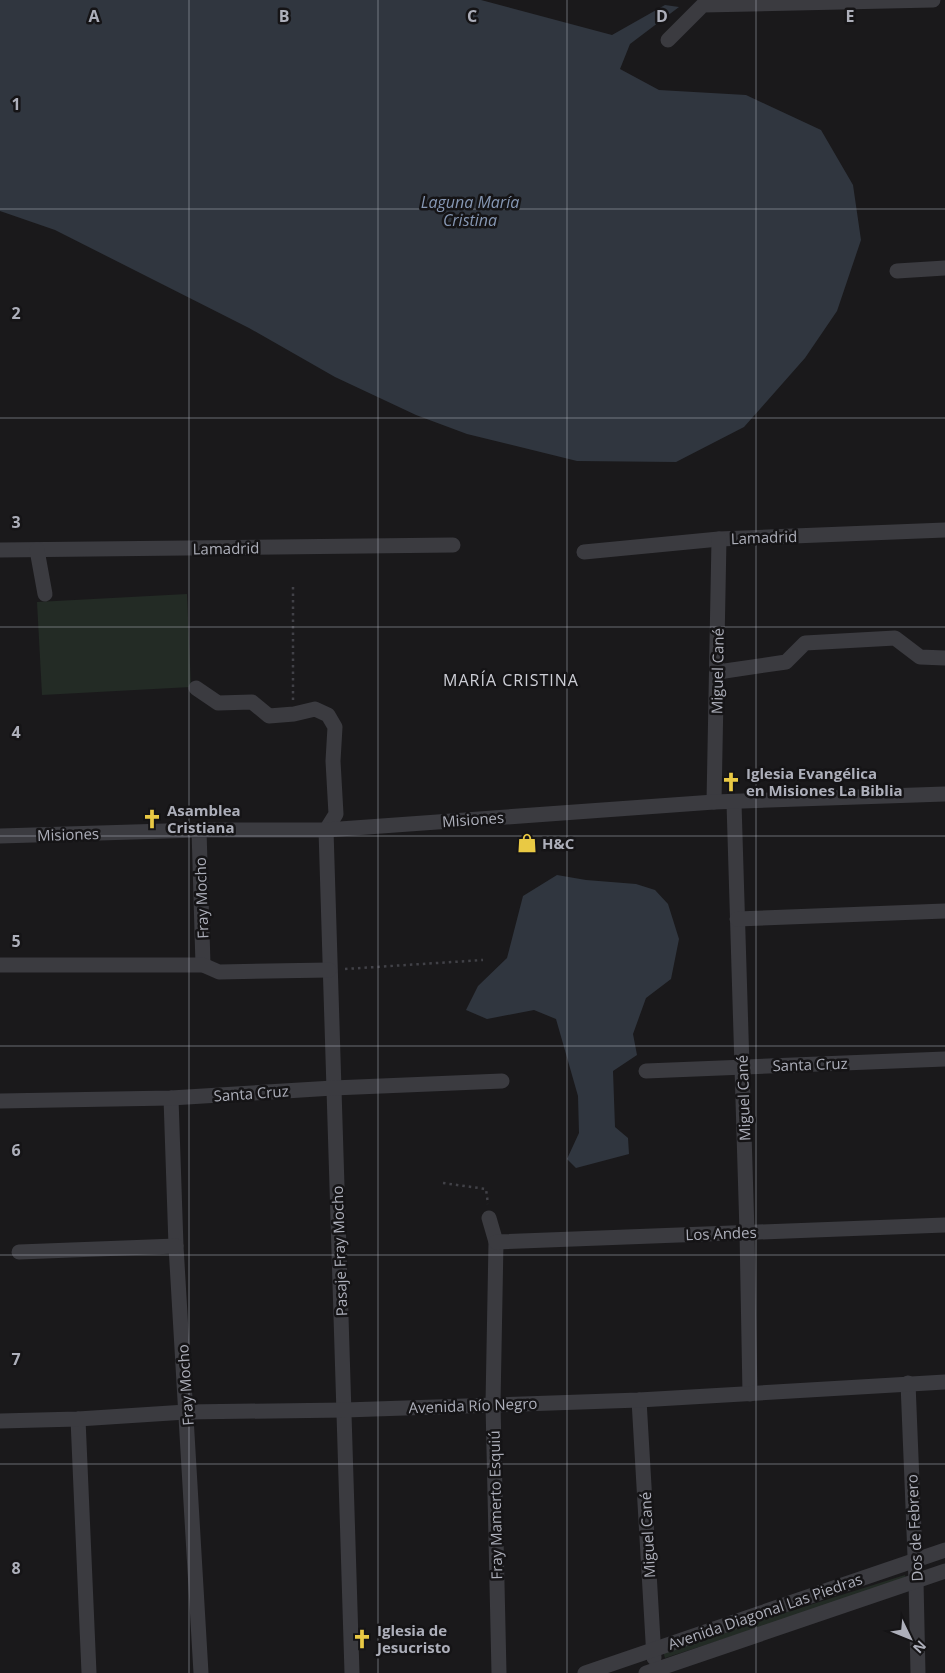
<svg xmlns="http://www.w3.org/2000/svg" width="945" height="1673" font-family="'Open Sans',sans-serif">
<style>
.green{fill:#232b25}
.water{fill:#30363f}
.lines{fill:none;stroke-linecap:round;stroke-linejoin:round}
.path{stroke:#414147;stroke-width:2.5;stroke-dasharray:2.5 4;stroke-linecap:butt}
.minor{stroke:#3b3b40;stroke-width:15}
.grid{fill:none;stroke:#adafba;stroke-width:1;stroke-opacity:0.55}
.labels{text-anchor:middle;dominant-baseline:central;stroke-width:5;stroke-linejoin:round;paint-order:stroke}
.street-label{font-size:15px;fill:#adafba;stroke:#151416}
.poi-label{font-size:15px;font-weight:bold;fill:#adafba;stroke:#151416;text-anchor:start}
.water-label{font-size:16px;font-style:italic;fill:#8697b3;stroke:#151416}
.neighbourhood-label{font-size:16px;letter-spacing:1px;fill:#cdced6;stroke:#151416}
.grid-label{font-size:16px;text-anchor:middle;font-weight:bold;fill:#adafba;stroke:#151416;stroke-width:5;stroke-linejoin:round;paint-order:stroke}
</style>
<rect width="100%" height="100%" fill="#1a191b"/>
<g class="green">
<polygon points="187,594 191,687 42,695 37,602"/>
<polygon points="905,1575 906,1580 665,1658 663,1651"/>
</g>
<g class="water">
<polygon points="0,0 481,0 612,35 665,5 679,7 630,44 620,69 659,90 746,95 821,130 853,185 861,240 837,311 805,358 744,427 676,462 577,461 467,434 416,415 335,377 249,328 55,230 0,211"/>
<polygon points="557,875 586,880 636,884 655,890 668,904 679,939 671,979 646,998 633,1034 637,1055 613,1071 615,1127 628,1138 629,1154 576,1168 567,1159 579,1133 578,1096 556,1019 534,1010 487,1019 466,1010 478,986 507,958 523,896"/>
</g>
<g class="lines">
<g class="path">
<polyline points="293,587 293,700"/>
<polyline points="345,969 483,960"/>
<polyline points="443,1183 486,1189 488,1204"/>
</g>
<g class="minor">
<polyline points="668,40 703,5 933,0"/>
<polyline points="897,271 945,268"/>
<polyline points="0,550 453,545"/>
<polyline points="37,550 45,594"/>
<polyline points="584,552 719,539 945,530"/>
<polyline points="718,672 786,662 805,643 895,638 920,657 945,658"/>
<polyline points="196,688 218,703 252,702 269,716 294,714 315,709 328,715 335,727 333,761 336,814 326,830 352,1673"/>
<polyline points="714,802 719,539"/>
<polyline points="734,803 747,1232 750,1394"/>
<polyline points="199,830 203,965"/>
<polyline points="0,836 199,830 326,830 714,802 945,794"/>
<polyline points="737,919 945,911"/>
<polyline points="0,965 203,965 219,972 329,970"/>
<polyline points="646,1071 945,1059"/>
<polyline points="171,1098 176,1246 201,1673"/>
<polyline points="0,1101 171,1098 333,1088 502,1081"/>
<polyline points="489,1218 496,1242 493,1404 499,1673"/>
<polyline points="496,1242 945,1225"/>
<polyline points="19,1252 176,1246"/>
<polyline points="908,1383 916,1581 918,1673"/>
<polyline points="639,1400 654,1658"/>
<polyline points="78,1419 89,1673"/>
<polyline points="0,1421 78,1419 186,1412 345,1410 639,1400 945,1382"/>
<polyline points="585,1673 945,1550"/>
<polyline points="646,1673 945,1571"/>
</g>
</g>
<path class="grid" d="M 189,0 L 189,1673M 378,0 L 378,1673M 567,0 L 567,1673M 756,0 L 756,1673M 0,209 L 945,209M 0,418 L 945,418M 0,627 L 945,627M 0,836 L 945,836M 0,1046 L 945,1046M 0,1255 L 945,1255M 0,1464 L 945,1464"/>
<defs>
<symbol id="church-bare" viewBox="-9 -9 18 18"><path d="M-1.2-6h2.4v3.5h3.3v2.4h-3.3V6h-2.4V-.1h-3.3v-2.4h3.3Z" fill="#e9c944" stroke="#151416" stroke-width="2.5" paint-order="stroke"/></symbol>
<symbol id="shop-bare" viewBox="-9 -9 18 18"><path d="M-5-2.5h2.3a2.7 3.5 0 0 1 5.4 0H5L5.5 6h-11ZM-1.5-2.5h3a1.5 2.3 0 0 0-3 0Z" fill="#e9c944" stroke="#151416" stroke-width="2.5" paint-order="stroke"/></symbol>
</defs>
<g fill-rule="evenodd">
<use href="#church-bare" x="717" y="768" width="28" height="28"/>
<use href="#church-bare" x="138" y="805" width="28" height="28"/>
<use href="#shop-bare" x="513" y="829" width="28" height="28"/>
<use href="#church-bare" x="348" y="1625" width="28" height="28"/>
</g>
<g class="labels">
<g class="street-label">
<text transform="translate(764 537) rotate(-2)">Lamadrid</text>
<text transform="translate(226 548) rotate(-1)">Lamadrid</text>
<text transform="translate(717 671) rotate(-89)">Miguel Cané</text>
<text transform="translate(473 819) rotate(-4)">Misiones</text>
<text transform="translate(68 834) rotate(-2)">Misiones</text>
<text transform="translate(201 898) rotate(-92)">Fray Mocho</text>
<text transform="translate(810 1064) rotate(-2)">Santa Cruz</text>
<text transform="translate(251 1093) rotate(-4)">Santa Cruz</text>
<text transform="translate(743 1098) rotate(-92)">Miguel Cané</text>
<text transform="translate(721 1233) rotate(-2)">Los Andes</text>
<text transform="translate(339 1251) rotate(-92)">Pasaje Fray Mocho</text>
<text transform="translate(185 1385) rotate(-94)">Fray Mocho</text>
<text transform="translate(473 1405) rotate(-2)">Avenida Río Negro</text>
<text transform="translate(495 1505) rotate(-91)">Fray Mamerto Esquiú</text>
<text transform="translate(914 1528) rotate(-93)">Dos de Febrero</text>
<text transform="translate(647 1535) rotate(-93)">Miguel Cané</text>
<text transform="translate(765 1611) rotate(-19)">Avenida Diagonal Las Piedras</text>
</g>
<g class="poi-label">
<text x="746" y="773">Iglesia Evangélica<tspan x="746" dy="17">en Misiones La Biblia</tspan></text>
<text x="167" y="810">Asamblea<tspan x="167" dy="17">Cristiana</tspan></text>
<text x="542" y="843">H&amp;C</text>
<text x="377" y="1630">Iglesia de<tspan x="377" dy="17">Jesucristo</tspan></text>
</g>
<g class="water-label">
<text x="470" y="202">Laguna María<tspan x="470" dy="18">Cristina</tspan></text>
</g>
<g class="neighbourhood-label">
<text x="511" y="680">MARÍA CRISTINA</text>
</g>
</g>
<g class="grid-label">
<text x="94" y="22">A</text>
<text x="284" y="22">B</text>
<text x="472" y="22">C</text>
<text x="662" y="22">D</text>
<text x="850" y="22">E</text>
<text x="16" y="110">1</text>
<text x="16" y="319">2</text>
<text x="16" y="528">3</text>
<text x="16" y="738">4</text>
<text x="16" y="947">5</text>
<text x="16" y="1156">6</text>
<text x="16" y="1365">7</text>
<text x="16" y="1574">8</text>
</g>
<g transform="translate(910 1638) rotate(133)" stroke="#151416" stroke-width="4" paint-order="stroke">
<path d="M0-4L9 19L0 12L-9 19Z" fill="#adafba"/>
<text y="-8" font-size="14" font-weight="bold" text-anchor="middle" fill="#adafba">N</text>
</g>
</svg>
